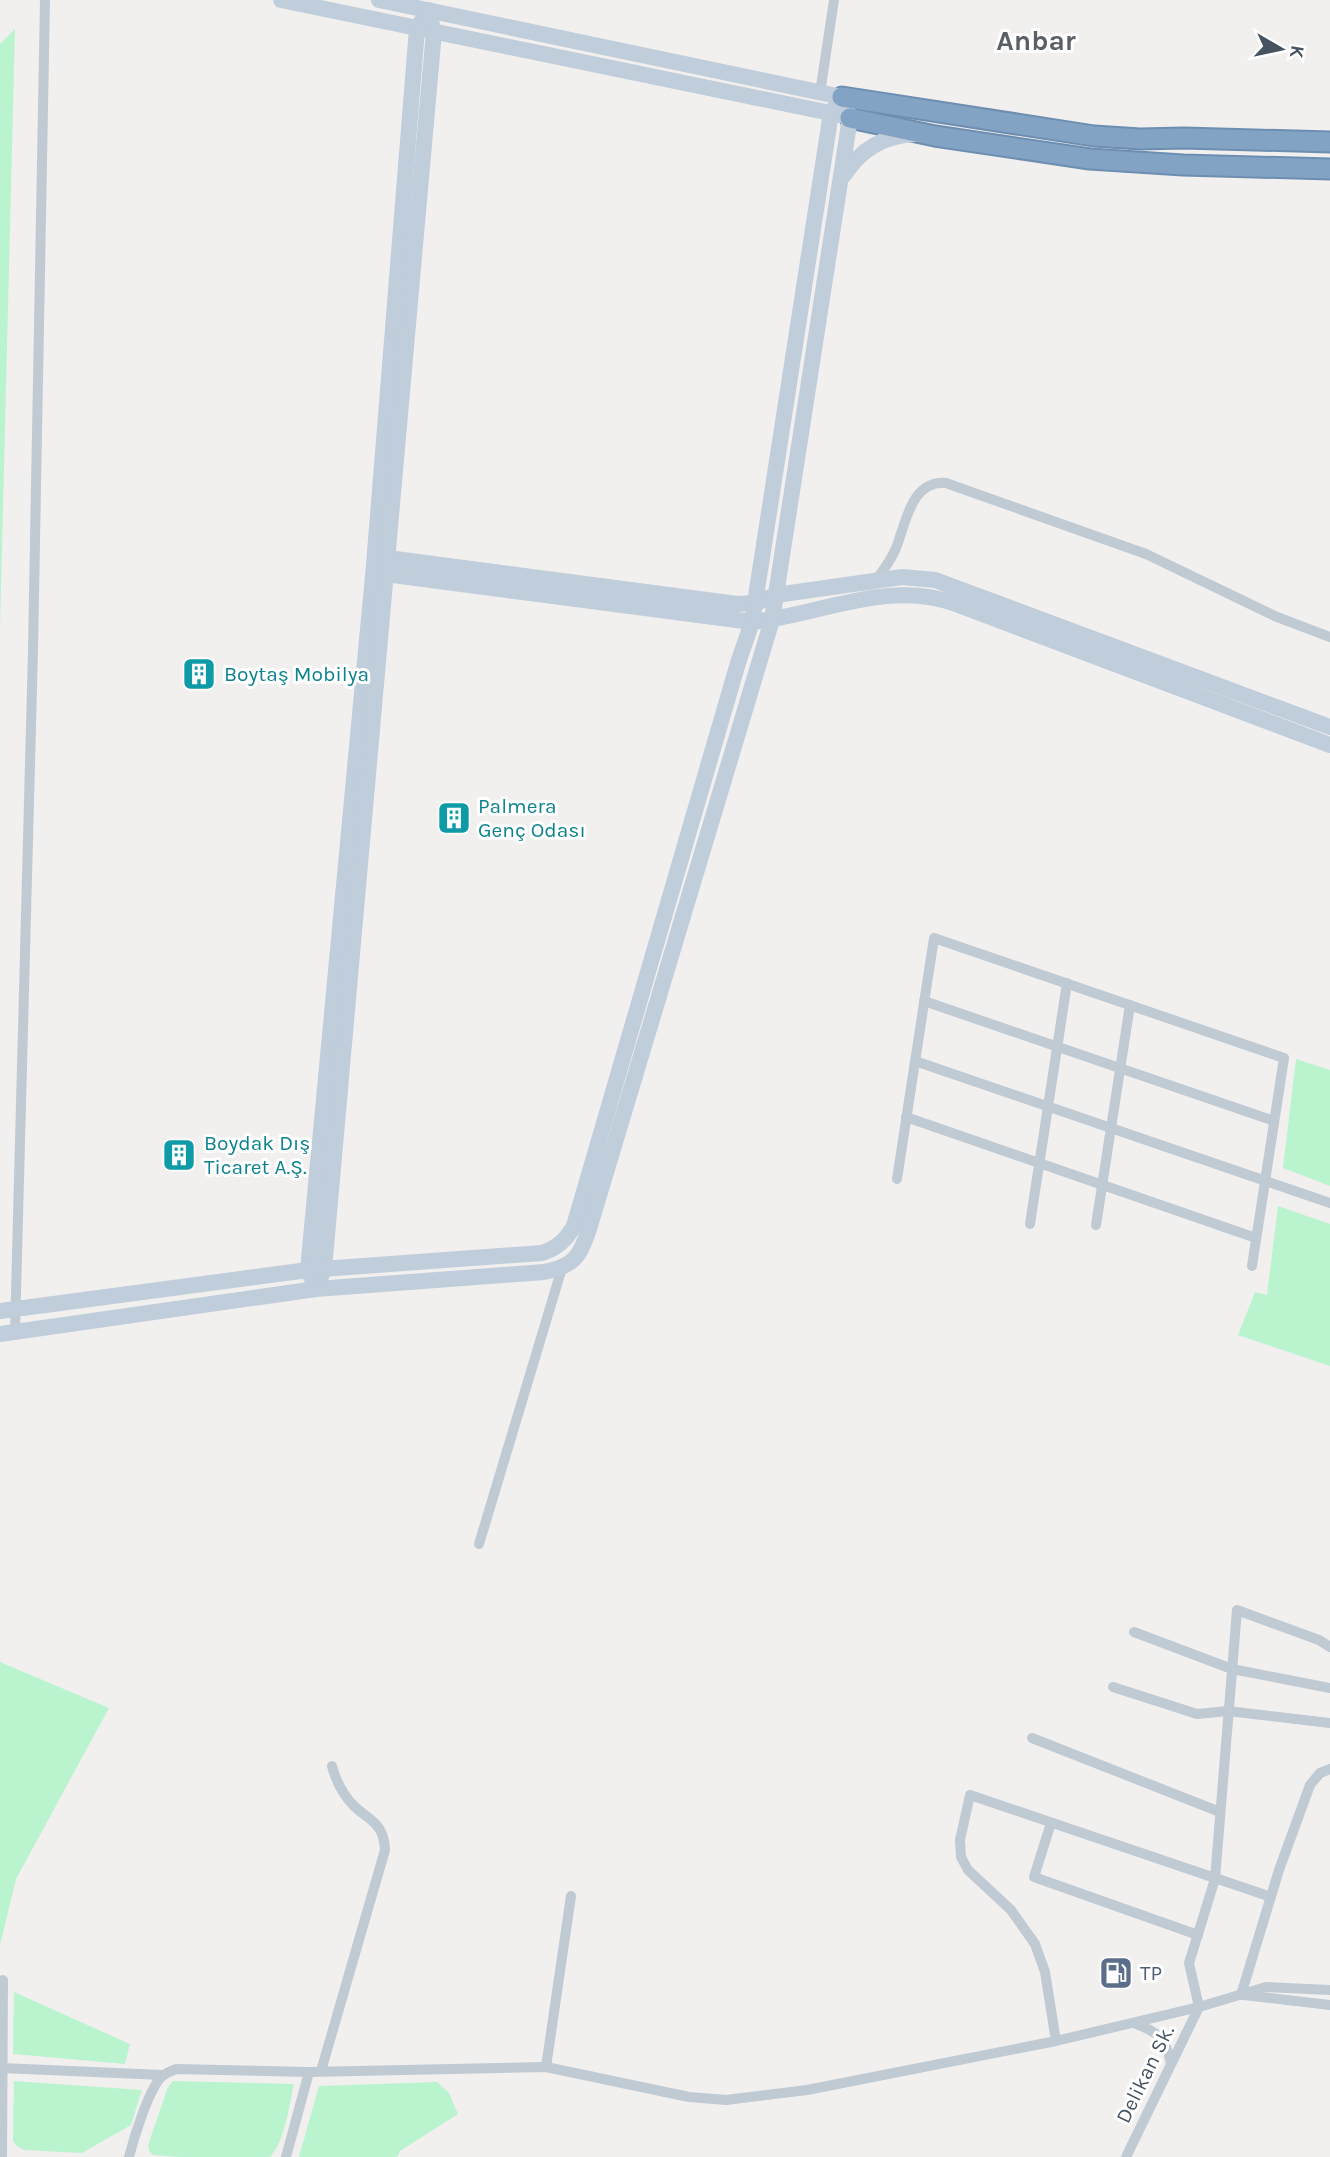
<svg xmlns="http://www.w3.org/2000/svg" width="1330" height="2157" font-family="Karla,sans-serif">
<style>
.green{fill:#b9f4cf}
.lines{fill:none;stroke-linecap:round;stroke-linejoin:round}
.highway-casing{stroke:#6d8eb0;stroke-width:23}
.street{stroke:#bfcad3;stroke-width:10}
.secondary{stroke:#c0cddb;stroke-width:16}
.highway{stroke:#82a3c4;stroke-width:19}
.labels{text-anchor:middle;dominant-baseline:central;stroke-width:6;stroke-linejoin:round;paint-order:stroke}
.culture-label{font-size:21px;fill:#0d838f;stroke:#fff;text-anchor:start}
.service-label{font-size:21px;fill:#4e5e75;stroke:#fff;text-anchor:start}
.street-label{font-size:21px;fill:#455360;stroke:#fff}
.district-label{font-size:28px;font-weight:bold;fill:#5b6066;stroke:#fff}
</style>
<rect width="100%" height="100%" fill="#f2efef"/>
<g class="green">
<polygon points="15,29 0,627 0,44"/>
<polygon points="1296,1059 1330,1070 1330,1186 1283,1168"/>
<polygon points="1278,1206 1330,1224 1330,1366 1238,1335 1255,1292 1267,1295"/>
<polygon points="0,1662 109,1708 16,1879 0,1945"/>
<polygon points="14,1992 130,2044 125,2064 13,2054"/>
<polygon points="14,2081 142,2090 131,2125 82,2153 24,2150 17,2146 13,2141"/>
<path d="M 173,2081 L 294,2084 C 289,2106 285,2141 270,2157 L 179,2157 L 153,2155 L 149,2151 L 148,2145 L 168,2087 Z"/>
<polygon points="437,2082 449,2093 458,2114 400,2151 397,2157 299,2157 319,2086"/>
</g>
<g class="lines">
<defs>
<g id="highway">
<polyline points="842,97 1094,136 1140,139 1184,138 1330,142"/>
<polyline points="850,118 935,136 1090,159 1183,165 1330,169"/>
</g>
</defs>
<use href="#highway" class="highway-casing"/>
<g class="street">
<polyline points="820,93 834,0"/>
<path d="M 875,581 C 883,571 891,560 896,548 C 906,523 911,480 946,483 L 1146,554 L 1277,617 L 1330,637"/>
<polyline points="924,1001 1274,1121"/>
<polyline points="915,1061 1330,1203"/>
<polyline points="906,1117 1256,1238"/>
<polyline points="897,1179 934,938 1284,1058 1252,1266"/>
<polyline points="1030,1224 1067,983"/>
<polyline points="1096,1225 1130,1005"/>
<polyline points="15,1331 33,650 45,0"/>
<polyline points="479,1544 562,1268"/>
<polyline points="1134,1632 1232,1669 1330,1688"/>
<polyline points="1113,1687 1197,1714 1228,1711 1330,1723"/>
<polyline points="1032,1738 1220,1812"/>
<polyline points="1051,1823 1034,1877 1198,1935"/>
<polyline points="1241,1995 1279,1870 1310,1785 1320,1773 1330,1769"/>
<polyline points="1244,1995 1330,2005"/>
<polyline points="1199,2007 1189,1963 1215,1879 1237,1610 1319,1640 1330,1647"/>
<path d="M 1134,2023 C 1158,2032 1166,2038 1171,2064"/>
<polyline points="1056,2041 1045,1972 1035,1944 1011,1910 968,1870 961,1857 960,1840 970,1795 1271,1897"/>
<polyline points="546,2067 571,1896"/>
<polyline points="2,2068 163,2075"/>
<path d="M 321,2071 L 385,1850 C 384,1823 370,1821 354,1806 C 343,1795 336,1781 332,1766"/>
<polyline points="2,2157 3,1980"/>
<path d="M 129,2157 C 134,2137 148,2092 161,2077 C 166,2073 170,2071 176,2069 L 309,2072 L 546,2067 L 689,2097 L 726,2100 L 807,2090 L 1056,2041 L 1199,2007 L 1266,1987 L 1330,1990"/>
<polyline points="286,2157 309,2072"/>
<polyline points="1126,2157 1199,2007"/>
</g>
<g class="secondary">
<polyline points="281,0 840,115"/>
<polyline points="379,0 842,97"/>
<path d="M 844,175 C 861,149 883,136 914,134"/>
<path d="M 1330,727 L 935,580 L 902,577 L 776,595 L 756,603 L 737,604 L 388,558 L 374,565 L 385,574 L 752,622 C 820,615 887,579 956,604 L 1330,745"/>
<polyline points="311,1277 308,1270 374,565 417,29 428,10"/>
<polyline points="320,1279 324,1269 434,32 428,10"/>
<path d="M 0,1311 L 308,1270 L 542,1253 C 557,1248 566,1240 574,1226 L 738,663 L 752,622 L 831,113 L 842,97"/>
<path d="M 0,1334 L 316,1289 L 544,1272 C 574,1266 580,1257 589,1229 L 772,620 L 850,118 L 847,110"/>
</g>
<use href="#highway" class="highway"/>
</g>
<defs>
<symbol id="building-square" viewBox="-11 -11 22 22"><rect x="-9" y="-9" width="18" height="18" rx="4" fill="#0f9aa8" stroke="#fff"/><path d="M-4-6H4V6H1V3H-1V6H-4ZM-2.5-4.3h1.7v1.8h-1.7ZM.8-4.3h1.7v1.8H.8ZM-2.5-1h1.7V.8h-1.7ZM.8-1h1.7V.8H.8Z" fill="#fff"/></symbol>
<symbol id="fuel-square" viewBox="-11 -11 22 22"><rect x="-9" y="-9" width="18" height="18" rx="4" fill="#5c6f8a" stroke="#fff"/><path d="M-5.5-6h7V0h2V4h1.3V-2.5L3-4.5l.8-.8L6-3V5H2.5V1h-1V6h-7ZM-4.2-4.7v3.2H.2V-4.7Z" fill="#fff"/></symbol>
</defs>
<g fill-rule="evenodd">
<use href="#building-square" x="180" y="655" width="38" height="38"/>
<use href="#building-square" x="435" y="799" width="38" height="38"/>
<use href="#building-square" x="160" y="1136" width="38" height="38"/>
<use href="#fuel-square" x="1097" y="1954" width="38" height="38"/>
</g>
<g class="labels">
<g class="culture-label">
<text x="224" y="674">Boytaş Mobilya</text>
<text x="478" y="806">Palmera<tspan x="478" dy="24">Genç Odası</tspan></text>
<text x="204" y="1143">Boydak Dış<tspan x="204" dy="24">Ticaret A.Ş.</tspan></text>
</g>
<g class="service-label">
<text x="1140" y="1973">TP</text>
</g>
<g class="street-label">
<text transform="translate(1145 2074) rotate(-64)">Delikan Sk.</text>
</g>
<g class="district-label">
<text x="1036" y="40">Anbar</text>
</g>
</g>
<g transform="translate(1281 49) rotate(99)" stroke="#ffffff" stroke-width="5" paint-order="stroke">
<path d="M0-5L12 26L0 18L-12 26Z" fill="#455360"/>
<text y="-10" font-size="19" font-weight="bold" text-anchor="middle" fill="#455360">K</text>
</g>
</svg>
